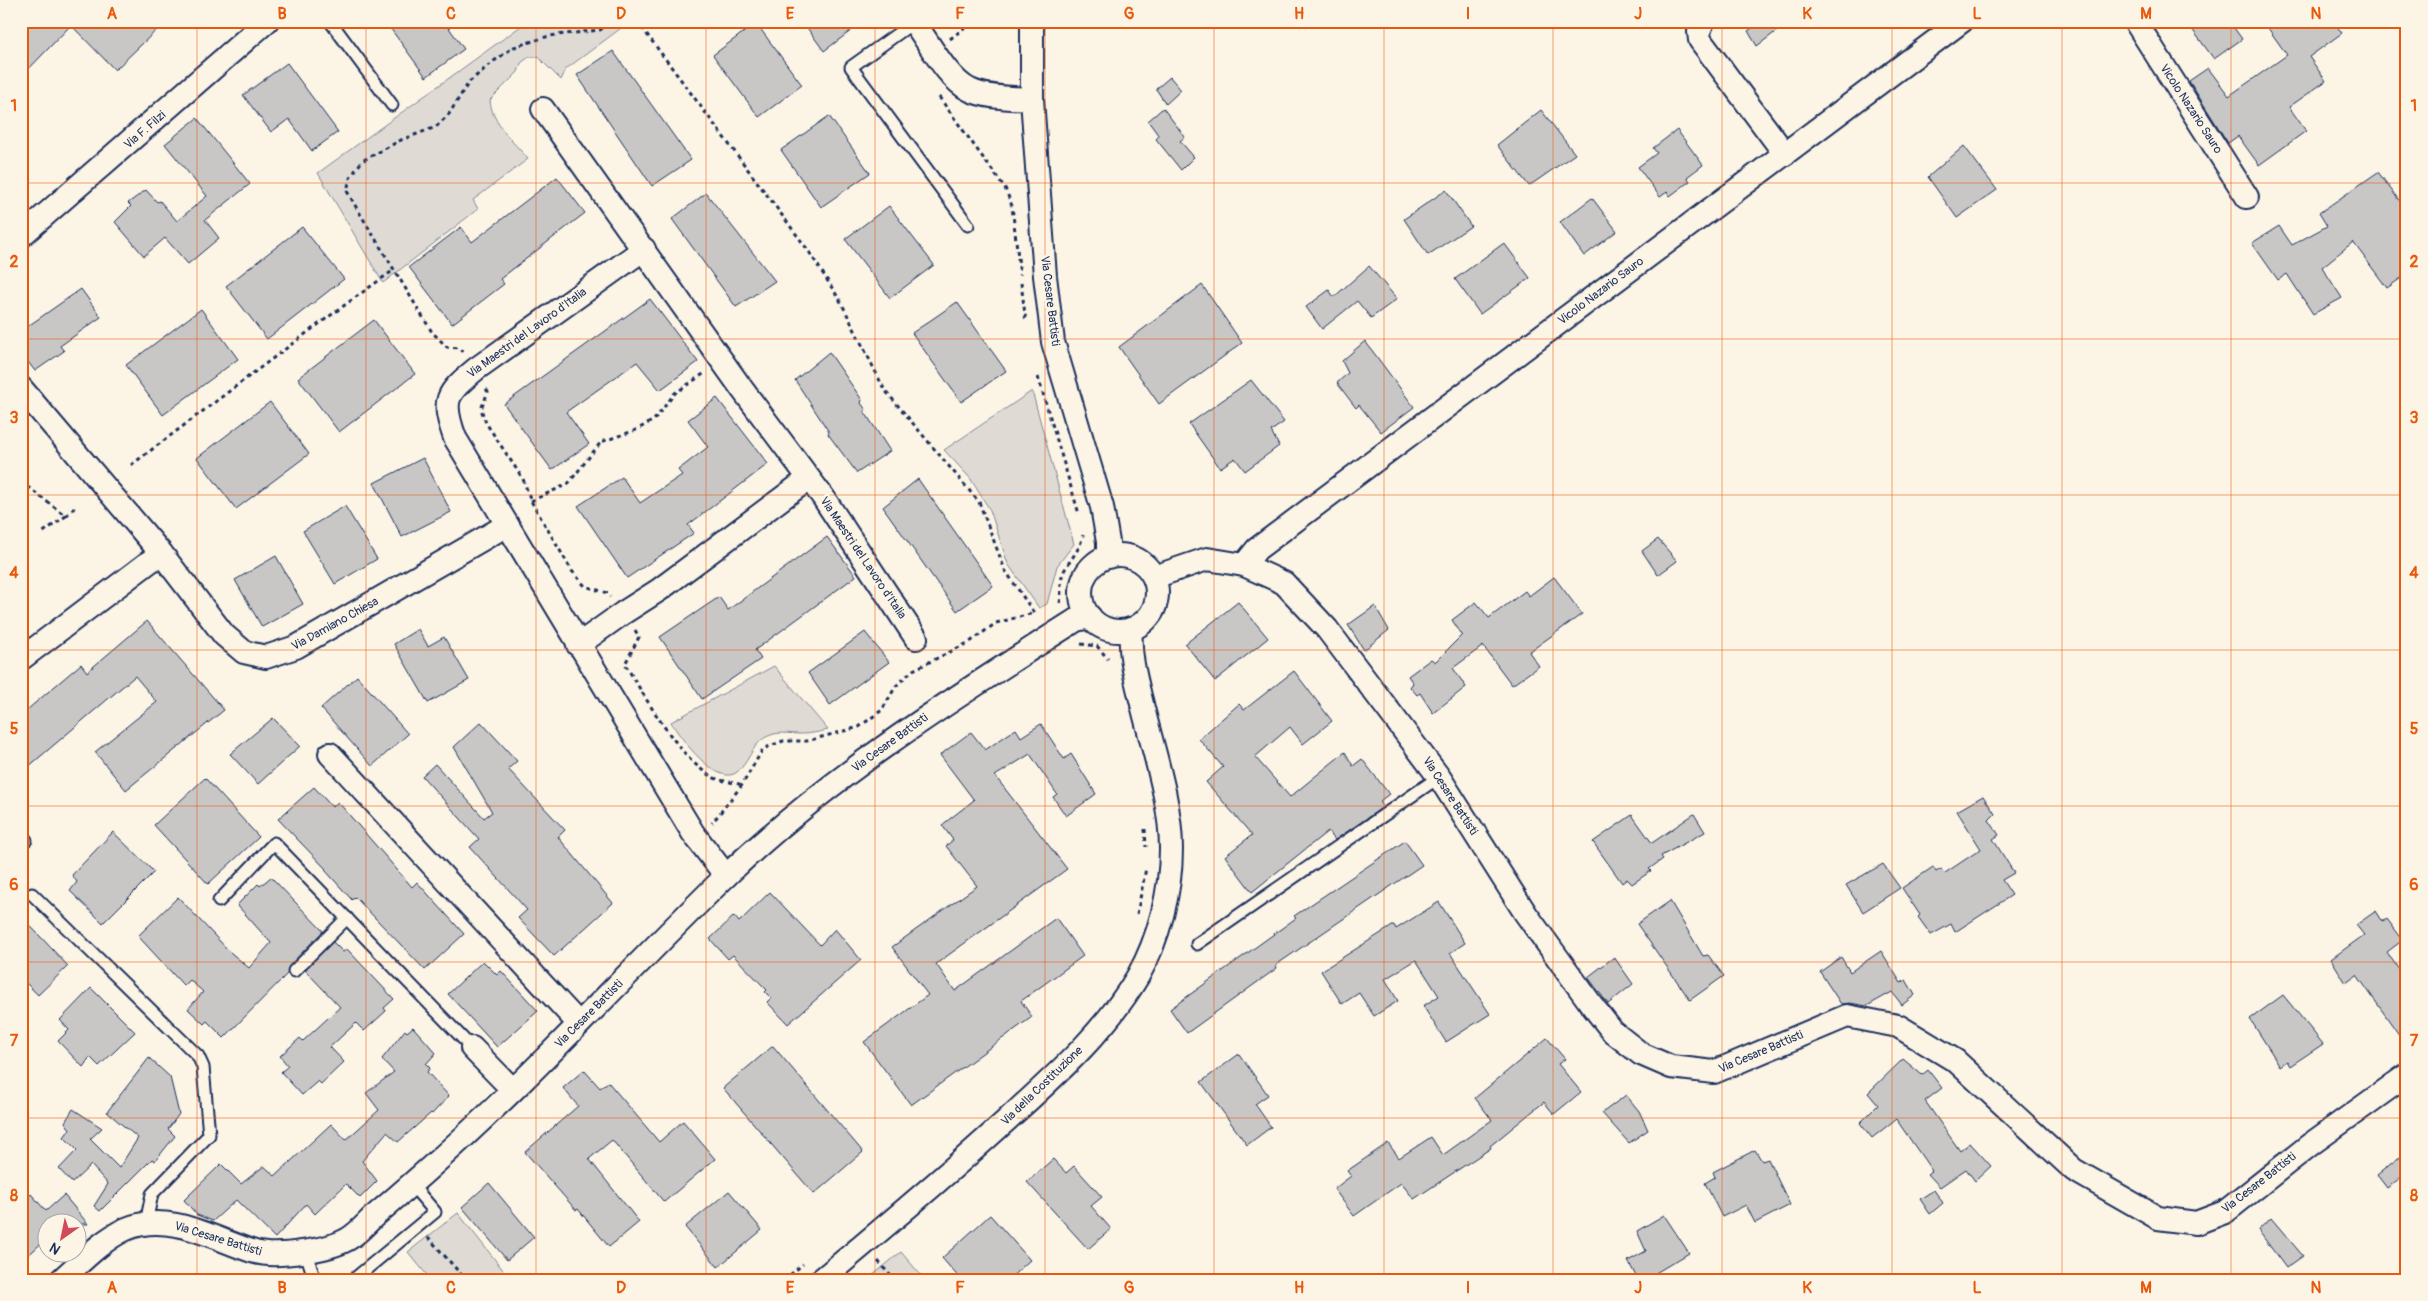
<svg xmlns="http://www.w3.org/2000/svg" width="2428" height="1301" font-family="Pangolin,sans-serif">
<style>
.green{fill:#dfdbd4;stroke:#7d8599}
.building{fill:#c8c7c6;stroke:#1b2f5e}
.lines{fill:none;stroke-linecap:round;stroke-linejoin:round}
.service-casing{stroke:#1b2f5e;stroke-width:15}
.minor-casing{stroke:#1b2f5e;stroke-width:26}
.path{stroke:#1b2f5e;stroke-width:3;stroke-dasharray:4 4;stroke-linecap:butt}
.service{stroke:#fcf5e5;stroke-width:11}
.minor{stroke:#fcf5e5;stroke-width:22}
.grid{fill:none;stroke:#e8590c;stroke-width:1;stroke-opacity:0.55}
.labels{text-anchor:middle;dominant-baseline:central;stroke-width:5;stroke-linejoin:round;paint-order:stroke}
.street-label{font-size:12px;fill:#1b2f5e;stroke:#fcf5e5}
.neatline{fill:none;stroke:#e8590c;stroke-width:2}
.grid-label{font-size:16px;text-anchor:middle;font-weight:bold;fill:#e8590c}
</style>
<rect width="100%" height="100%" fill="#fcf5e5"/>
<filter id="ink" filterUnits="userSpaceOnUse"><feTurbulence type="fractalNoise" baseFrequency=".02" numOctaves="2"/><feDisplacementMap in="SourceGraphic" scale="10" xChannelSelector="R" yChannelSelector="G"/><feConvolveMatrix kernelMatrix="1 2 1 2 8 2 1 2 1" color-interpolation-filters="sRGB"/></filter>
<g filter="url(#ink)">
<g class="green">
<path d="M 528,21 L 626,21 L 628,23 L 566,69 L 561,80 L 538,57 L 529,57 L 521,63 L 518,72 L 490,100 C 492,124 513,141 528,159 L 473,200 L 478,209 L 383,283 L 318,173 Z"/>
<polygon points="1032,391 1074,544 1057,566 1047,604 1039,608 1008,564 990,510 970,478 944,450"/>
<path d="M 774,666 L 828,730 C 819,732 810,734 801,734 C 793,734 782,732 774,734 C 751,740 752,760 737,772 C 717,788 679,736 671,722 Z"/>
<polygon points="458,1213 511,1280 431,1280 408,1252"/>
<polygon points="901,1252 925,1280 867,1280"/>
</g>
<g class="building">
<polygon points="21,21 166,21 115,70 71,25 21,77"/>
<polygon points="385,21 444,21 464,49 426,77"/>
<polygon points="802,21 864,21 824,51"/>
<polygon points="1762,21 1790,21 1757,46 1748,31"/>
<polygon points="2186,21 2229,21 2242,39 2214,59"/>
<polygon points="2263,21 2333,21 2342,33 2309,57 2326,81 2289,107 2306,131 2259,165 2238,136 2228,143 2189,81 2208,68 2229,96 2287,55"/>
<polygon points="756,23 802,85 759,117 713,55"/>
<polygon points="613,51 691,160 652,186 577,75"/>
<polygon points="287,63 338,132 312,151 289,119 271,132 243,95"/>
<polygon points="1170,77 1181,90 1166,104 1156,89"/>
<polygon points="1163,108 1185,137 1180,141 1194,157 1181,170 1156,139 1159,136 1148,121"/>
<polygon points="1541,110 1575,154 1529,186 1497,145"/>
<polygon points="829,116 870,173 821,207 781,150"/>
<polygon points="197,118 250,184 205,220 219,238 188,264 165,238 144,256 115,222 131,206 128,203 146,190 157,202 160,201 177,221 207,196 165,144"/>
<polygon points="1677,130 1703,165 1687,177 1690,181 1670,196 1667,192 1660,197 1638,167 1657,153 1653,148"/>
<polygon points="1964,146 1997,190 1957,218 1928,177"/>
<polygon points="2378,172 2407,211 2407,274 2387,288 2353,242 2322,267 2342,298 2313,314 2287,274 2278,280 2252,243 2279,226 2292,245 2327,226 2319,213"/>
<polygon points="557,177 585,213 500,279 504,284 452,324 409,267 461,227 472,242"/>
<polygon points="1446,190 1471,226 1428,255 1404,219"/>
<polygon points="706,193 775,281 736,307 672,219"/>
<polygon points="1592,198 1617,231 1584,256 1560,222"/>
<polygon points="889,206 934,265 890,298 845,239"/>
<polygon points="302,227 344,279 267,339 226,286"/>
<polygon points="1504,243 1530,278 1480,314 1455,279"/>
<polygon points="1369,266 1397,299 1371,318 1357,301 1322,329 1306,307 1329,290 1334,297"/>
<polygon points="1202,285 1242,343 1159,404 1119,347"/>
<polygon points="81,289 101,317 60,346 64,351 35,371 21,353 21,331"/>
<polygon points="650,299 698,362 660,390 637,362 566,412 589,444 552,470 504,404"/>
<polygon points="957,302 1006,371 961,402 912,333"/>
<polygon points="201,309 238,359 163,415 126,365"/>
<polygon points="374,320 415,374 339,432 298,378"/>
<polygon points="1365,341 1414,407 1381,432 1359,405 1356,408 1337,383 1348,373 1342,361"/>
<polygon points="829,352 862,400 861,403 866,410 864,411 890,451 857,473 828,434 829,432 795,380"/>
<polygon points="1251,380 1284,422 1271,431 1279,446 1245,471 1235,458 1220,468 1189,424"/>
<polygon points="717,398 768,464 688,525 694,533 627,578 578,506 622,477 640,503 682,475 678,470 708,447 688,420"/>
<polygon points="270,402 309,454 236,509 197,458"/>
<polygon points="423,458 451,512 402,537 374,483"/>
<polygon points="918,479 993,586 957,611 883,507"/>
<polygon points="345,506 377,559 335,584 303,531"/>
<polygon points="827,537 856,576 755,650 761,659 702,699 660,637 719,597 728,610"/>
<polygon points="1658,539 1677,561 1658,575 1642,551"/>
<polygon points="276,556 303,604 262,627 235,580"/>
<polygon points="1554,577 1582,614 1529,652 1539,666 1512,685 1483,646 1453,668 1466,687 1433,713 1420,693 1417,695 1410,687 1413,683 1408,676 1431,659 1435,662 1462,635 1452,620 1476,602 1489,618 1525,591 1529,596"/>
<polygon points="1238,602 1268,638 1215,681 1185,644"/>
<polygon points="1375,606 1389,630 1364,650 1348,625"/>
<polygon points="147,621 224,710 126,790 95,752 157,702 135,676 21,773 21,715 81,664 87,672"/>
<polygon points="418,629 428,646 444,637 469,680 428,703 394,644"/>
<polygon points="865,632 889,662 830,705 808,673"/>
<polygon points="1294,671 1332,721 1303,744 1290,727 1255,757 1290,797 1345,752 1353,766 1362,759 1389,794 1380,801 1383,807 1335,840 1328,831 1252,892 1225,856 1252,835 1206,782 1223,767 1199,739 1239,704 1244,710"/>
<polygon points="357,676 408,734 372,766 321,708"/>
<polygon points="273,718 300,746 258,784 230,754"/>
<polygon points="481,722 517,761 508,769 565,830 558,837 613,903 554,956 518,918 527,910 470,847 479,839 422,776 435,764 484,818 492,812 454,747"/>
<polygon points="1041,724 1064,759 1071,754 1096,794 1066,816 1053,797 1057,794 1030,754 995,776 1067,869 936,964 955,991 1056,918 1083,956 1021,1001 1032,1017 911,1105 864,1042 928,995 892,947 977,886 946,846 953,840 942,825 974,800 940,755 971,732 985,750 1016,729 1021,737"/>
<polygon points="205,778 259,837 208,884 154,825"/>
<polygon points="314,787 332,807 338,802 412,887 417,882 464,934 425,970 355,897 352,900 325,870 326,869 278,819"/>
<polygon points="1983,796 1995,814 1989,820 1999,835 1993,839 2014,873 2002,880 2012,895 1955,932 1951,924 1931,935 1918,917 1920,915 1902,888 1933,867 1936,872 1941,869 1945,873 1981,849 1957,811"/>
<polygon points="1694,814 1705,832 1661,856 1663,859 1649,869 1651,871 1632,884 1627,879 1622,883 1593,842 1632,815 1652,843"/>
<polygon points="113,832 154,872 103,923 70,891 77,882 72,875"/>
<polygon points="1405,841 1422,865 1276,965 1277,968 1187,1033 1170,1009 1296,918 1294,916"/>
<polygon points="1883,864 1900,888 1863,912 1846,885"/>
<polygon points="271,877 323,931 289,966 287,974 224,1038 207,1021 204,1024 188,1009 203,992 190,980 184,986 138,936 178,897 230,952 249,968 271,943 237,905 258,884 260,886"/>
<polygon points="770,892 820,945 835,929 861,960 788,1024 767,1002 771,998 765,992 767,990 733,955 728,959 710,939 734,916 739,922"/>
<polygon points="1670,901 1703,956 1708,955 1724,976 1690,1000 1637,924"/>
<polygon points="1439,902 1465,943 1450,953 1490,1014 1446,1042 1423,1006 1439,996 1416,960 1385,979 1398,1001 1374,1016 1359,993 1342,1004 1321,971 1394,925 1396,929"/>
<polygon points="2376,911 2383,922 2387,919 2403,940 2387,952 2407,982 2407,1046 2357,975 2346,983 2331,959 2364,935 2356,925"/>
<polygon points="21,916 68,966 38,995 21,978"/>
<polygon points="333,942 343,952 347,949 394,999 384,1008 386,1011 364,1031 356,1023 330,1047 344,1062 321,1084 318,1081 302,1095 281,1072 288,1066 280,1056 300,1038 303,1041 340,1007 305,970"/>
<polygon points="1881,951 1901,983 1906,980 1915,995 1902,1005 1892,992 1867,1006 1850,1003 1841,1004 1820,972 1841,957 1850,972"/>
<polygon points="1614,957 1633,984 1608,1004 1588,977"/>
<polygon points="483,961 497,975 501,971 538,1011 497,1047 448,994"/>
<polygon points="91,988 135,1032 99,1066 90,1057 83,1067 58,1041 69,1030 60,1020"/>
<polygon points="2283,995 2323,1044 2290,1066 2287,1061 2280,1066 2250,1019"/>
<polygon points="413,1027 436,1053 426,1064 430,1068 427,1072 449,1096 432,1114 431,1113 398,1142 387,1132 362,1161 377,1181 360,1198 346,1184 315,1214 306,1204 275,1238 236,1200 213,1221 197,1215 184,1200 221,1164 241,1184 264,1166 275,1176 331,1124 346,1140 379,1110 366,1093 394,1072 382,1059 405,1030 407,1032"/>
<polygon points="1547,1038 1565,1059 1558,1064 1581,1092 1554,1114 1544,1102 1490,1146 1491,1148 1414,1199 1401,1183 1354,1216 1334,1189 1351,1176 1347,1171 1388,1143 1399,1158 1431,1137 1443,1155 1492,1120 1475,1098"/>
<polygon points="773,1046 863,1152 814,1194 723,1088"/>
<polygon points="1239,1054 1268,1095 1255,1104 1271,1127 1247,1145 1201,1082"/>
<polygon points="149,1058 170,1077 179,1114 168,1129 175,1136 155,1161 152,1159 100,1211 94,1206 108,1184 91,1165 72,1183 59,1169 77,1150 64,1137 70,1129 65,1122 73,1109 102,1128 90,1139 119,1168 138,1138 107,1112"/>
<polygon points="1903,1059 1922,1075 1928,1070 1942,1088 1925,1101 1960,1151 1970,1143 1991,1166 1975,1181 1966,1169 1940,1187 1928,1174 1932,1171 1896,1119 1872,1138 1860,1123 1878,1105 1868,1093"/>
<polygon points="584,1070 600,1088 608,1082 659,1142 683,1121 715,1159 664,1202 612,1140 589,1159 639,1222 609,1247 578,1209 576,1210 525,1152 578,1106 563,1088"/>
<polygon points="1626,1095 1639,1111 1648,1130 1629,1143 1602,1113"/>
<polygon points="1755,1150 1762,1161 1768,1159 1790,1205 1755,1223 1746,1205 1722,1217 1705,1183 1715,1177 1713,1172"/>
<polygon points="2407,1151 2407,1173 2387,1188 2377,1175"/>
<polygon points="1053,1159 1066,1173 1074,1166 1102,1197 1091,1206 1111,1229 1088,1249 1027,1182"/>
<polygon points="489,1183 534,1237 507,1260 462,1207"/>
<polygon points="1934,1190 1943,1203 1930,1214 1920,1199"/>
<polygon points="729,1191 762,1230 718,1267 685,1227"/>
<polygon points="31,1194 46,1211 64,1195 88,1224 48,1224 48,1237 21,1262 21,1205"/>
<polygon points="990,1215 1030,1260 1008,1280 961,1280 942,1258"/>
<polygon points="1664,1215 1689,1253 1654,1274 1657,1280 1638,1280 1628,1261 1646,1251 1637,1231"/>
<polygon points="2271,1218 2303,1256 2286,1268 2258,1230"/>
</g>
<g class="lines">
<defs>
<g id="service">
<polyline points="330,21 392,105"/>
<polyline points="914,22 851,67 968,225"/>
<polyline points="21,835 26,840"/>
<polyline points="32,894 198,1056 203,1067 209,1135 152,1194 146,1223"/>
<polyline points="219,901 274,843 472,1048"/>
<polyline points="1197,944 1439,777"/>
<polyline points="294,971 347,918"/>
<polyline points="306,1253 315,1280"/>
<polyline points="353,1280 435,1212 411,1184"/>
</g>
<g id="minor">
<path d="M 913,21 C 928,41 948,80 970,90 C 986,98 1014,98 1032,99"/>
<polyline points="1032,21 1032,99 1045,276 1053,342 1102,507 1108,542 1108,557"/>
<polyline points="1703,21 1699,32 1700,40 1785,154"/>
<polyline points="2135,21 2247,197"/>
<polyline points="543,109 742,389 823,497 916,638"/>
<polyline points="21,236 267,21"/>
<path d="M 644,249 L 476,369 C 446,394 441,399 455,438 L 693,833 L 726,876"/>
<polyline points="21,388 161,553 224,635 244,652 266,657 296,647 507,525"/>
<circle cx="1119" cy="593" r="38"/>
<polyline points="1244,565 1257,549 1962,21"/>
<polyline points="1154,577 1207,559 1244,565 1284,583 1327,629 1439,777 1526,914 1591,1004 1613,1032 1641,1054 1671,1067 1714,1072 1847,1016 1898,1026 1956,1061 2074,1170 2158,1218 2196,1223 2225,1212 2311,1144 2407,1075"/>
<polyline points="578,645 623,613 659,590 808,479"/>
<polyline points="21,659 161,553"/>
<polyline points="330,754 579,1024"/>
<polyline points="472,1048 513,1090"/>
<path d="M 61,1280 C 81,1262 102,1240 126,1229 C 169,1210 215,1240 255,1252 C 277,1258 329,1250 348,1239 C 357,1234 365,1225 372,1218 C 390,1203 408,1187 425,1172 C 531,1079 625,974 726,876 C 831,775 954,698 1076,620 L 1090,617"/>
<path d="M 821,1280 C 885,1227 948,1174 1009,1118 C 1056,1075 1105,1032 1138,976 C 1159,939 1171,891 1171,849 C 1171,801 1152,747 1141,700 C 1135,676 1129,653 1131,629"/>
</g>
</defs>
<use href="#service" class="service-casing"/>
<use href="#minor" class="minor-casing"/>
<g class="path">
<polyline points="637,21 808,250 841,302 884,389 979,502 1005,570 1034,613 996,623 970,642 913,670 896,686 882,710 859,727 807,741 783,741 763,749 742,785 712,823"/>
<polyline points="950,39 973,21"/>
<polyline points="939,97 1005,188 1012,206 1020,275"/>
<polyline points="1021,283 1026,322"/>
<polyline points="463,352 460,348 447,347 432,332 356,207 347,191 350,178 362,161 401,140 436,127 449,114 469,82 494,61 514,47 549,36 600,30 611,21"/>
<polyline points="1038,377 1079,514"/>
<polyline points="486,389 488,392 481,409 486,423 523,479 531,501 572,571 585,586 607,593 610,597"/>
<path d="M 131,465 C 219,400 305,332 394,270"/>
<polyline points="21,482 66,516 42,533"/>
<polyline points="531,501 568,484 601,442 636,430 654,420 675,393 705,373"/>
<polyline points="66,516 77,505"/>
<path d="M 1060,603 C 1062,592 1059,581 1064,571 C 1071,558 1080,550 1083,535"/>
<path d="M 635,630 L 639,637 L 625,664 C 645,697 679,758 712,777 C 720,781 733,782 742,785"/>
<polyline points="1081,644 1097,646 1108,659"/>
<polyline points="1145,829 1146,847"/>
<polyline points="1137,914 1146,868"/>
<polyline points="428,1237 466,1280"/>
<polyline points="878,1261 894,1280"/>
<polyline points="784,1280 803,1264"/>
</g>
<use href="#service" class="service"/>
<use href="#minor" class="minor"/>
</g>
</g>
<path class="grid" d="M 197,21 L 197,1280M 366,21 L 366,1280M 536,21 L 536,1280M 706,21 L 706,1280M 875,21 L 875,1280M 1045,21 L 1045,1280M 1214,21 L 1214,1280M 1384,21 L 1384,1280M 1553,21 L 1553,1280M 1722,21 L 1722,1280M 1892,21 L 1892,1280M 2062,21 L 2062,1280M 2231,21 L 2231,1280M 21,183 L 2407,183M 21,339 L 2407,339M 21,495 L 2407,495M 21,650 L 2407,650M 21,806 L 2407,806M 21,962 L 2407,962M 21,1118 L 2407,1118"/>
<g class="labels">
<g class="street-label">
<text transform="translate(2191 109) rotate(57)">Vicolo Nazario Sauro</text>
<text transform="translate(145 130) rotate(-41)">Via F. Filzi</text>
<text transform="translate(1601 291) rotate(-37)">Vicolo Nazario Sauro</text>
<text transform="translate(1050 301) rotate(83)">Via Cesare Battisti</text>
<text transform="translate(527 333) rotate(-36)">Via Maestri del Lavoro d'Italia</text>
<text transform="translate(863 558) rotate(56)">Via Maestri del Lavoro d'Italia</text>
<text transform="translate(335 624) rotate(-29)">Via Damiano Chiesa</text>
<text transform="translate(890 743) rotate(-36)">Via Cesare Battisti</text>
<text transform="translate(1450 796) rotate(57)">Via Cesare Battisti</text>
<text transform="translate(589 1014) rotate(-45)">Via Cesare Battisti</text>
<text transform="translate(1761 1052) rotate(-23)">Via Cesare Battisti</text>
<text transform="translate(1042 1086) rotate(-44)">Via della Costituzione</text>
<text transform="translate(2259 1183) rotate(-38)">Via Cesare Battisti</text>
<text transform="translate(218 1239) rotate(17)">Via Cesare Battisti</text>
</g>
</g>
<rect width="2428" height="1301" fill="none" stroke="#fcf5e5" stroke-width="55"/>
<g transform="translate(62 1238) rotate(213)"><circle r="24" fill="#fcf5e5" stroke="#a2a6af"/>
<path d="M0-4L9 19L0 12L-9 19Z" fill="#d1495b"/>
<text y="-8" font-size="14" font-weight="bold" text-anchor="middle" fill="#1b2f5e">N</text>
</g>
<rect x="28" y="28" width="2372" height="1246" class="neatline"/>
<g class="grid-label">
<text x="112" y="19">A</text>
<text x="282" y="19">B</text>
<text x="451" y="19">C</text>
<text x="621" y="19">D</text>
<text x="790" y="19">E</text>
<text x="960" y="19">F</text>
<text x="1129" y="19">G</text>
<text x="1299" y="19">H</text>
<text x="1468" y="19">I</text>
<text x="1638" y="19">J</text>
<text x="1807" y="19">K</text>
<text x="1977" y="19">L</text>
<text x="2146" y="19">M</text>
<text x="2316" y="19">N</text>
<text x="14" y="111">1</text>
<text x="2414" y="111">1</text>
<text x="14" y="267">2</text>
<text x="2414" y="267">2</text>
<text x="14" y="423">3</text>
<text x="2414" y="423">3</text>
<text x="14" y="578">4</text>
<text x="2414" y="578">4</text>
<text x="14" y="734">5</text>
<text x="2414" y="734">5</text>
<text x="14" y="890">6</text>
<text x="2414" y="890">6</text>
<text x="14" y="1046">7</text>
<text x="2414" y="1046">7</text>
<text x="14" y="1201">8</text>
<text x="2414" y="1201">8</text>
<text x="112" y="1293">A</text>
<text x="282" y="1293">B</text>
<text x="451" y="1293">C</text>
<text x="621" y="1293">D</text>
<text x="790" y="1293">E</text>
<text x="960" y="1293">F</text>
<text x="1129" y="1293">G</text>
<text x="1299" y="1293">H</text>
<text x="1468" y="1293">I</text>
<text x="1638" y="1293">J</text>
<text x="1807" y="1293">K</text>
<text x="1977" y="1293">L</text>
<text x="2146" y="1293">M</text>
<text x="2316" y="1293">N</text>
</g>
</svg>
